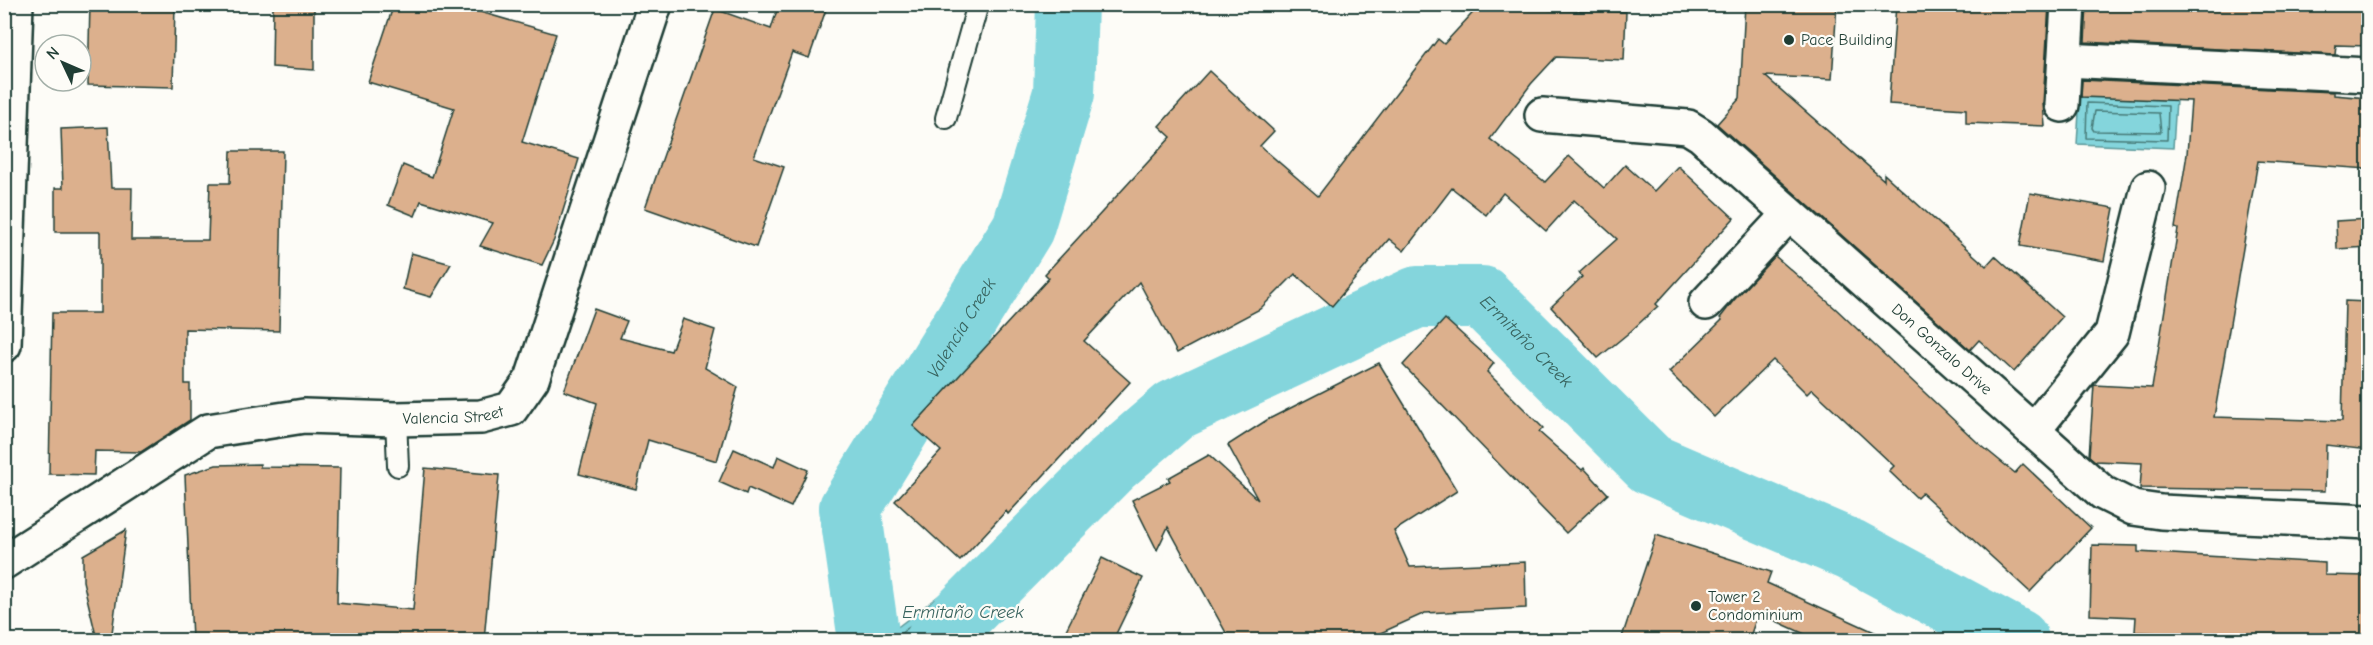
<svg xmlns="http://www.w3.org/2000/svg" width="2373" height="645" font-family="'Comic Neue',sans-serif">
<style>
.water{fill:#84d5dc;stroke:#5c9899;stroke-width:1.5}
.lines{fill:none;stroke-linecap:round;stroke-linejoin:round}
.shore{stroke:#477a77;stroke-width:1.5}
.river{stroke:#84d5dc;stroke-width:62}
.building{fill:#dcb08d;stroke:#1f3d34;stroke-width:1.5}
.service-casing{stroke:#1f3d34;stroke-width:24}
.minor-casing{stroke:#1f3d34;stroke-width:38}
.service{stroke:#fdfcf7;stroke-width:20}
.minor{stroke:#fdfcf7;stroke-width:33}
.poi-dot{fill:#1f3d34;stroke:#fdfcf7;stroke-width:2}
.labels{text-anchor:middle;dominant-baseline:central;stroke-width:4.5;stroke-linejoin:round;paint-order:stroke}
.poi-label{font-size:16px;fill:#1f3d34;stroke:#fdfcf7;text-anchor:start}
.street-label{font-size:16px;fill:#1f3d34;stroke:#fdfcf7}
.water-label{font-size:18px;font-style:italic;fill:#38635e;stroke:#fdfcf7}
</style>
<rect width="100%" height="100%" fill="#fdfcf7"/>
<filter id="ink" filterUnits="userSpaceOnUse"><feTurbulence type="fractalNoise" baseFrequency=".0167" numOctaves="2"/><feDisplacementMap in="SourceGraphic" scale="12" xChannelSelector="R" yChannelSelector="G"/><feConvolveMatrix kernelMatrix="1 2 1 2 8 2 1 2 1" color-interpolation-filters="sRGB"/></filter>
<g filter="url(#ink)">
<g class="water">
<polygon points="2080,96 2176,100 2173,148 2077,144"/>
<polygon points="1112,464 1034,579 975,640 884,640 895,629"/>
</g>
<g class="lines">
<g class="shore">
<polygon points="2087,103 2168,106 2167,140 2086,138"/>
<polygon points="2095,111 2159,113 2161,132 2094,131 2092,128"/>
<polyline points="892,640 1076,502 1076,506 1029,576 973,634 971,640"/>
<polyline points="902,640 1044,536 1044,540 1023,571 967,629 963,640"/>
<polyline points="917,640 989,588 989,593 959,625 954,640"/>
</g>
<g class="river">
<path id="s1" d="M 869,640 L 850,508 L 1023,228 L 1064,93 L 1067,4"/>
<path id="s2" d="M 937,640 L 1112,464 L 1175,410 L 1417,297 L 1482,297 L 1650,464 L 1851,550 L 2018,640"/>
</g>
</g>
<g class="building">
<polygon points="90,4 175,5 173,87 88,85"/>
<polygon points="273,4 314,4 314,70 272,67"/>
<polygon points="394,4 453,4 556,34 522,142 579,159 554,240 542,265 480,246 493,223 421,201 415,216 388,205 403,165 432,177 454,108 368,82"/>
<polygon points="779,4 828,4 809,58 792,52 754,157 784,167 756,247 645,208 715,9 771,29"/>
<polygon points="1481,4 1544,4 1549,10 1626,12 1624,60 1556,57 1531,84 1490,139 1545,182 1569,156 1604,188 1625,165 1654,191 1678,166 1734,218 1656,304 1658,306 1631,331 1598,358 1551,307 1582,277 1579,273 1617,239 1574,200 1546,231 1503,193 1486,215 1452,188 1404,251 1389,239 1332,306 1295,274 1260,309 1177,353 1139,282 1084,341 1130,382 1008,514 1006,511 960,561 895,501 941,451 913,426 1049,278 1045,274 1171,137 1159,126 1209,71 1274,131 1260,146 1318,196 1438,39 1444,44"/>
<polygon points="1745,4 1837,4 1832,79 1765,76 1884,180 1884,174 1986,266 1995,256 2062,317 2014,372 1979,340 1970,350 1717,124 1740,98"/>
<polygon points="1896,4 2049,4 2043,104 2045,126 1966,123 1966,109 1889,104"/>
<polygon points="2087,4 2368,4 2368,46 2336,45 2335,55 2085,42"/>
<polygon points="2082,80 2334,92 2334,95 2368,98 2368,169 2258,161 2214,417 2342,421 2345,301 2368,302 2368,450 2326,445 2325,491 2140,488 2142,463 2095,461 2089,456 2094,385 2152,388 2178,229 2175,228 2187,154 2191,101 2081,97"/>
<polygon points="108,127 111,188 132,188 131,240 208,240 210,183 230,183 231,151 283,151 279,331 185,329 185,384 190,384 190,420 141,452 95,451 94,475 49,474 52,313 100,313 100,232 55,232 55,188 63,188 61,129"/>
<polygon points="2030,193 2114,208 2104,261 2020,246"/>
<polygon points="2368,219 2368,247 2337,249 2336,221"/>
<polygon points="411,253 451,264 431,297 403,289"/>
<polygon points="1775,256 1836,309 1977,442 2015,473 2023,464 2091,528 2030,592 1922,493 1917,498 1889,471 1894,466 1812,389 1807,394 1773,360 1714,417 1669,372 1722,320 1720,318 1734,300"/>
<polygon points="594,309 627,321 620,338 671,351 683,319 715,330 705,368 738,387 717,461 648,440 636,489 579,474 597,403 564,391"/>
<polygon points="1445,319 1494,363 1487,372 1543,428 1539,432 1582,470 1584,468 1608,494 1566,533 1403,365"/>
<polygon points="1379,363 1457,491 1394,531 1410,567 1525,562 1526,608 1425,613 1365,640 1230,640 1168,527 1157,550 1132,500 1170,481 1168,478 1209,455 1258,500 1228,445 1267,420"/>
<polygon points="734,449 774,467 778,456 808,470 791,507 748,488 746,494 719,482"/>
<polygon points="260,464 260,467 340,468 337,603 413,610 425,468 499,475 484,640 192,640 185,475 216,465"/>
<polygon points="126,530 111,640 97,640 83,581 83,555"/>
<polygon points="1656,535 1771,572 1767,583 1892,640 1818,640 1758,613 1749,640 1621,640"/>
<polygon points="2092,545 2138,546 2138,552 2325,563 2325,575 2368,576 2368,640 2135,632 2136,617 2090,615"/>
<polygon points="1102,558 1143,578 1113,640 1061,640"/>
</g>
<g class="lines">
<defs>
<g id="service">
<polyline points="946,118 978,4"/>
<polyline points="396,419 398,466"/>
</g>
<g id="minor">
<polyline points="2065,60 2368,75"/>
<polyline points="2062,105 2068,4"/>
<path id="s3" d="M 1542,115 L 1688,127 L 1701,135 L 2103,493 L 2133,508 L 2161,512 L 2368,522"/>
<polyline points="1706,303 1788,215"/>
<polyline points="4,345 16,4"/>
<polyline points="2033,431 2112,333 2148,188"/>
<path id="s4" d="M 4,562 L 208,431 L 304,416 L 396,419 L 481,417 L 511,409 L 532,379 L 655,4"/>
</g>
</defs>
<use href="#service" class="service-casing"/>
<use href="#minor" class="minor-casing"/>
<use href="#service" class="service"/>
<use href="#minor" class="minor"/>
</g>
</g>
<g class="poi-dot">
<circle cx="1789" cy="40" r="6"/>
<circle cx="1696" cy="606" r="6"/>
</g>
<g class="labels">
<g class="poi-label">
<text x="1801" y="40">Pace Building</text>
<text x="1708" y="597">Tower 2<tspan x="1708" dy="18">Condominium</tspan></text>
</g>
<g class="street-label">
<text stroke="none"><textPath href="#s3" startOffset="484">Don Gonzalo Drive</textPath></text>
<text stroke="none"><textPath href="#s4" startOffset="489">Valencia Street</textPath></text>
</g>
<g class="water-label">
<text stroke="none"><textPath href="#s1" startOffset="345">Valencia Creek</textPath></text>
<text stroke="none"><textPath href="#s2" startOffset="726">Ermitaño Creek</textPath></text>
<text x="963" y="612">Ermitaño Creek</text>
</g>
</g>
<rect width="2373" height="645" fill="none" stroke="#fdfcf7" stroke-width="24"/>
<rect x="12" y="12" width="2349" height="621" fill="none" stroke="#1f3d34" stroke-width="2" filter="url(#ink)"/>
<g transform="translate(63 63) rotate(314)"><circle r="28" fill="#fdfcf7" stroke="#a4b0a9" stroke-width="1.5"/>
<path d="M0-4.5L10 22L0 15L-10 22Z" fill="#1f3d34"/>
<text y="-9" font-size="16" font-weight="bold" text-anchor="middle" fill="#1f3d34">N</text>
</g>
</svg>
